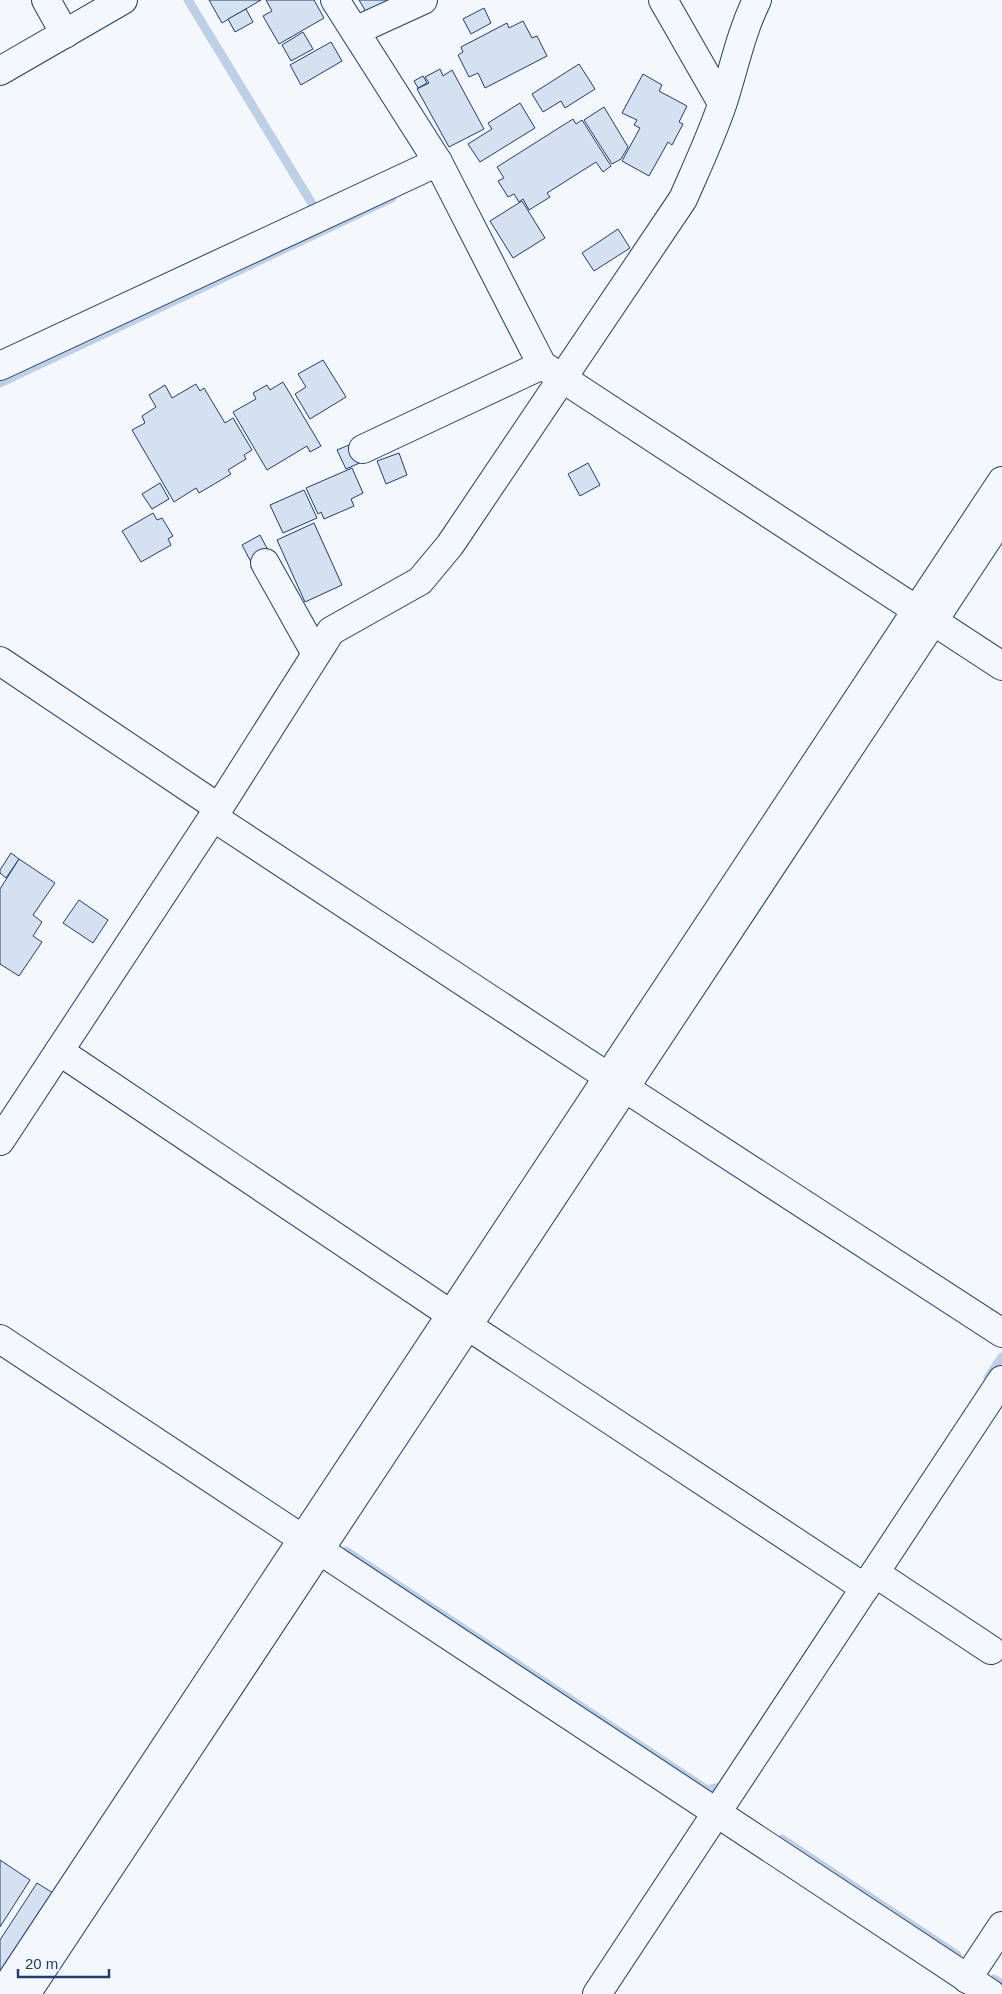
<svg xmlns="http://www.w3.org/2000/svg" width="1002" height="1994" font-family="Arial,sans-serif">
<style>
.lines{fill:none;stroke-linecap:round;stroke-linejoin:round}
.stream{stroke:#bed0e5;stroke-width:9}
.building{fill:#d5e0f0;stroke:#1d3f73}
.minor-casing{stroke:#1d3f73;stroke-width:30}
.minor{stroke:#f4f7fb;stroke-width:28}
</style>
<rect width="100%" height="100%" fill="#f4f7fb"/>
<g class="lines">
<g class="stream">
<polyline points="188,0 314,207"/>
<polyline points="0,383 392,198"/>
<polyline points="988,1378 1002,1357"/>
<polyline points="346,1551 707,1790 721,1787 725,1781"/>
<polyline points="782,1839 957,1955"/>
<polyline points="994,1979 1002,1984"/>
</g>
</g>
<g class="building">
<polygon points="209,0 261,0 222,23"/>
<polygon points="266,0 314,0 324,18 279,44 263,16 272,11"/>
<polygon points="359,0 392,0 369,17"/>
<polygon points="484,8 491,23 471,34 463,19"/>
<polygon points="246,9 253,22 235,32 228,19"/>
<polygon points="523,21 532,38 537,36 547,56 485,88 478,73 469,77 458,55 463,52 461,47 507,23 509,28"/>
<polygon points="303,32 313,49 291,61 282,45"/>
<polygon points="331,42 342,61 301,85 290,65"/>
<polygon points="579,64 595,89 565,108 561,101 543,112 532,94"/>
<polygon points="440,69 443,76 452,70 484,129 449,147 417,89 429,83 425,77"/>
<polygon points="643,74 662,85 659,91 687,106 679,122 683,124 672,145 668,142 649,176 622,161 640,128 634,125 637,120 622,113"/>
<polygon points="423,76 427,83 418,88 414,81"/>
<polygon points="520,103 535,128 480,162 468,144 492,129 488,123"/>
<polygon points="604,107 628,147 621,159 612,164 584,120"/>
<polygon points="573,119 576,124 582,120 611,166 603,172 596,162 547,193 550,197 529,210 523,199 519,202 514,194 508,197 498,181 504,178 497,167"/>
<polygon points="522,201 545,238 513,258 490,221"/>
<polygon points="618,229 630,248 594,271 582,253"/>
<polygon points="323,360 346,397 310,419 295,394 306,387 298,374"/>
<polygon points="283,382 321,446 310,452 307,446 267,470 233,412 256,399 253,393 267,385 270,390"/>
<polygon points="196,384 200,391 204,388 225,423 233,418 252,450 244,455 246,459 228,470 231,474 199,493 196,488 174,502 132,430 145,423 142,416 156,407 149,395 165,385 172,398"/>
<polygon points="356,442 364,461 346,469 337,450"/>
<polygon points="399,453 407,475 386,484 377,461"/>
<polygon points="588,463 600,485 580,496 568,474"/>
<polygon points="352,468 363,493 351,499 354,506 324,519 321,512 318,514 306,488"/>
<polygon points="160,483 169,499 152,509 142,494"/>
<polygon points="304,490 317,518 283,533 270,505"/>
<polygon points="153,513 157,520 162,518 173,536 168,539 171,545 141,562 122,531"/>
<polygon points="314,523 342,585 305,602 277,540"/>
<polygon points="260,535 270,554 252,564 242,545"/>
<polygon points="11,853 19,859 6,878 0,873 0,870"/>
<polygon points="19,859 55,883 33,915 42,922 33,936 42,942 19,976 0,964 0,889"/>
<polygon points="79,900 108,920 93,943 63,923"/>
<polygon points="0,1860 30,1880 0,1927"/>
<polygon points="37,1883 53,1893 0,1975 0,1940"/>
</g>
<g class="lines">
<defs>
<g id="minor">
<polyline points="46,0 65,34"/>
<polyline points="335,0 438,162 542,365 1002,666"/>
<polyline points="663,0 722,103"/>
<polyline points="355,31 423,0"/>
<polyline points="0,71 123,0"/>
<polyline points="0,366 438,162"/>
<polyline points="363,449 542,365"/>
<polyline points="265,563 316,654"/>
<polyline points="0,661 219,808"/>
<polyline points="213,817 625,1088 1002,1333"/>
<polyline points="59,1051 468,1326 865,1588"/>
<path d="M 0,1141 L 213,817 L 331,631 L 420,581 L 450,545 L 683,199 C 697,167 712,135 723,102 C 734,68 741,32 757,0"/>
<polyline points="0,1339 991,1994"/>
<polyline points="875,1573 991,1650"/>
<polyline points="967,1979 1002,1926"/>
<polyline points="2,1994 1002,481"/>
<polyline points="26,1994 1002,517"/>
<polyline points="597,1994 1002,1380"/>
</g>
</defs>
<use href="#minor" class="minor-casing"/>
<use href="#minor" class="minor"/>
</g>
<path d="M18 1969v8h91v-8" fill="none" stroke="#1d3f73" stroke-width="2.5"/>
<text x="25" y="1969" font-size="15" fill="#1d3f73" stroke="#f4f7fb" stroke-width="4" paint-order="stroke">20 m</text>
</svg>
